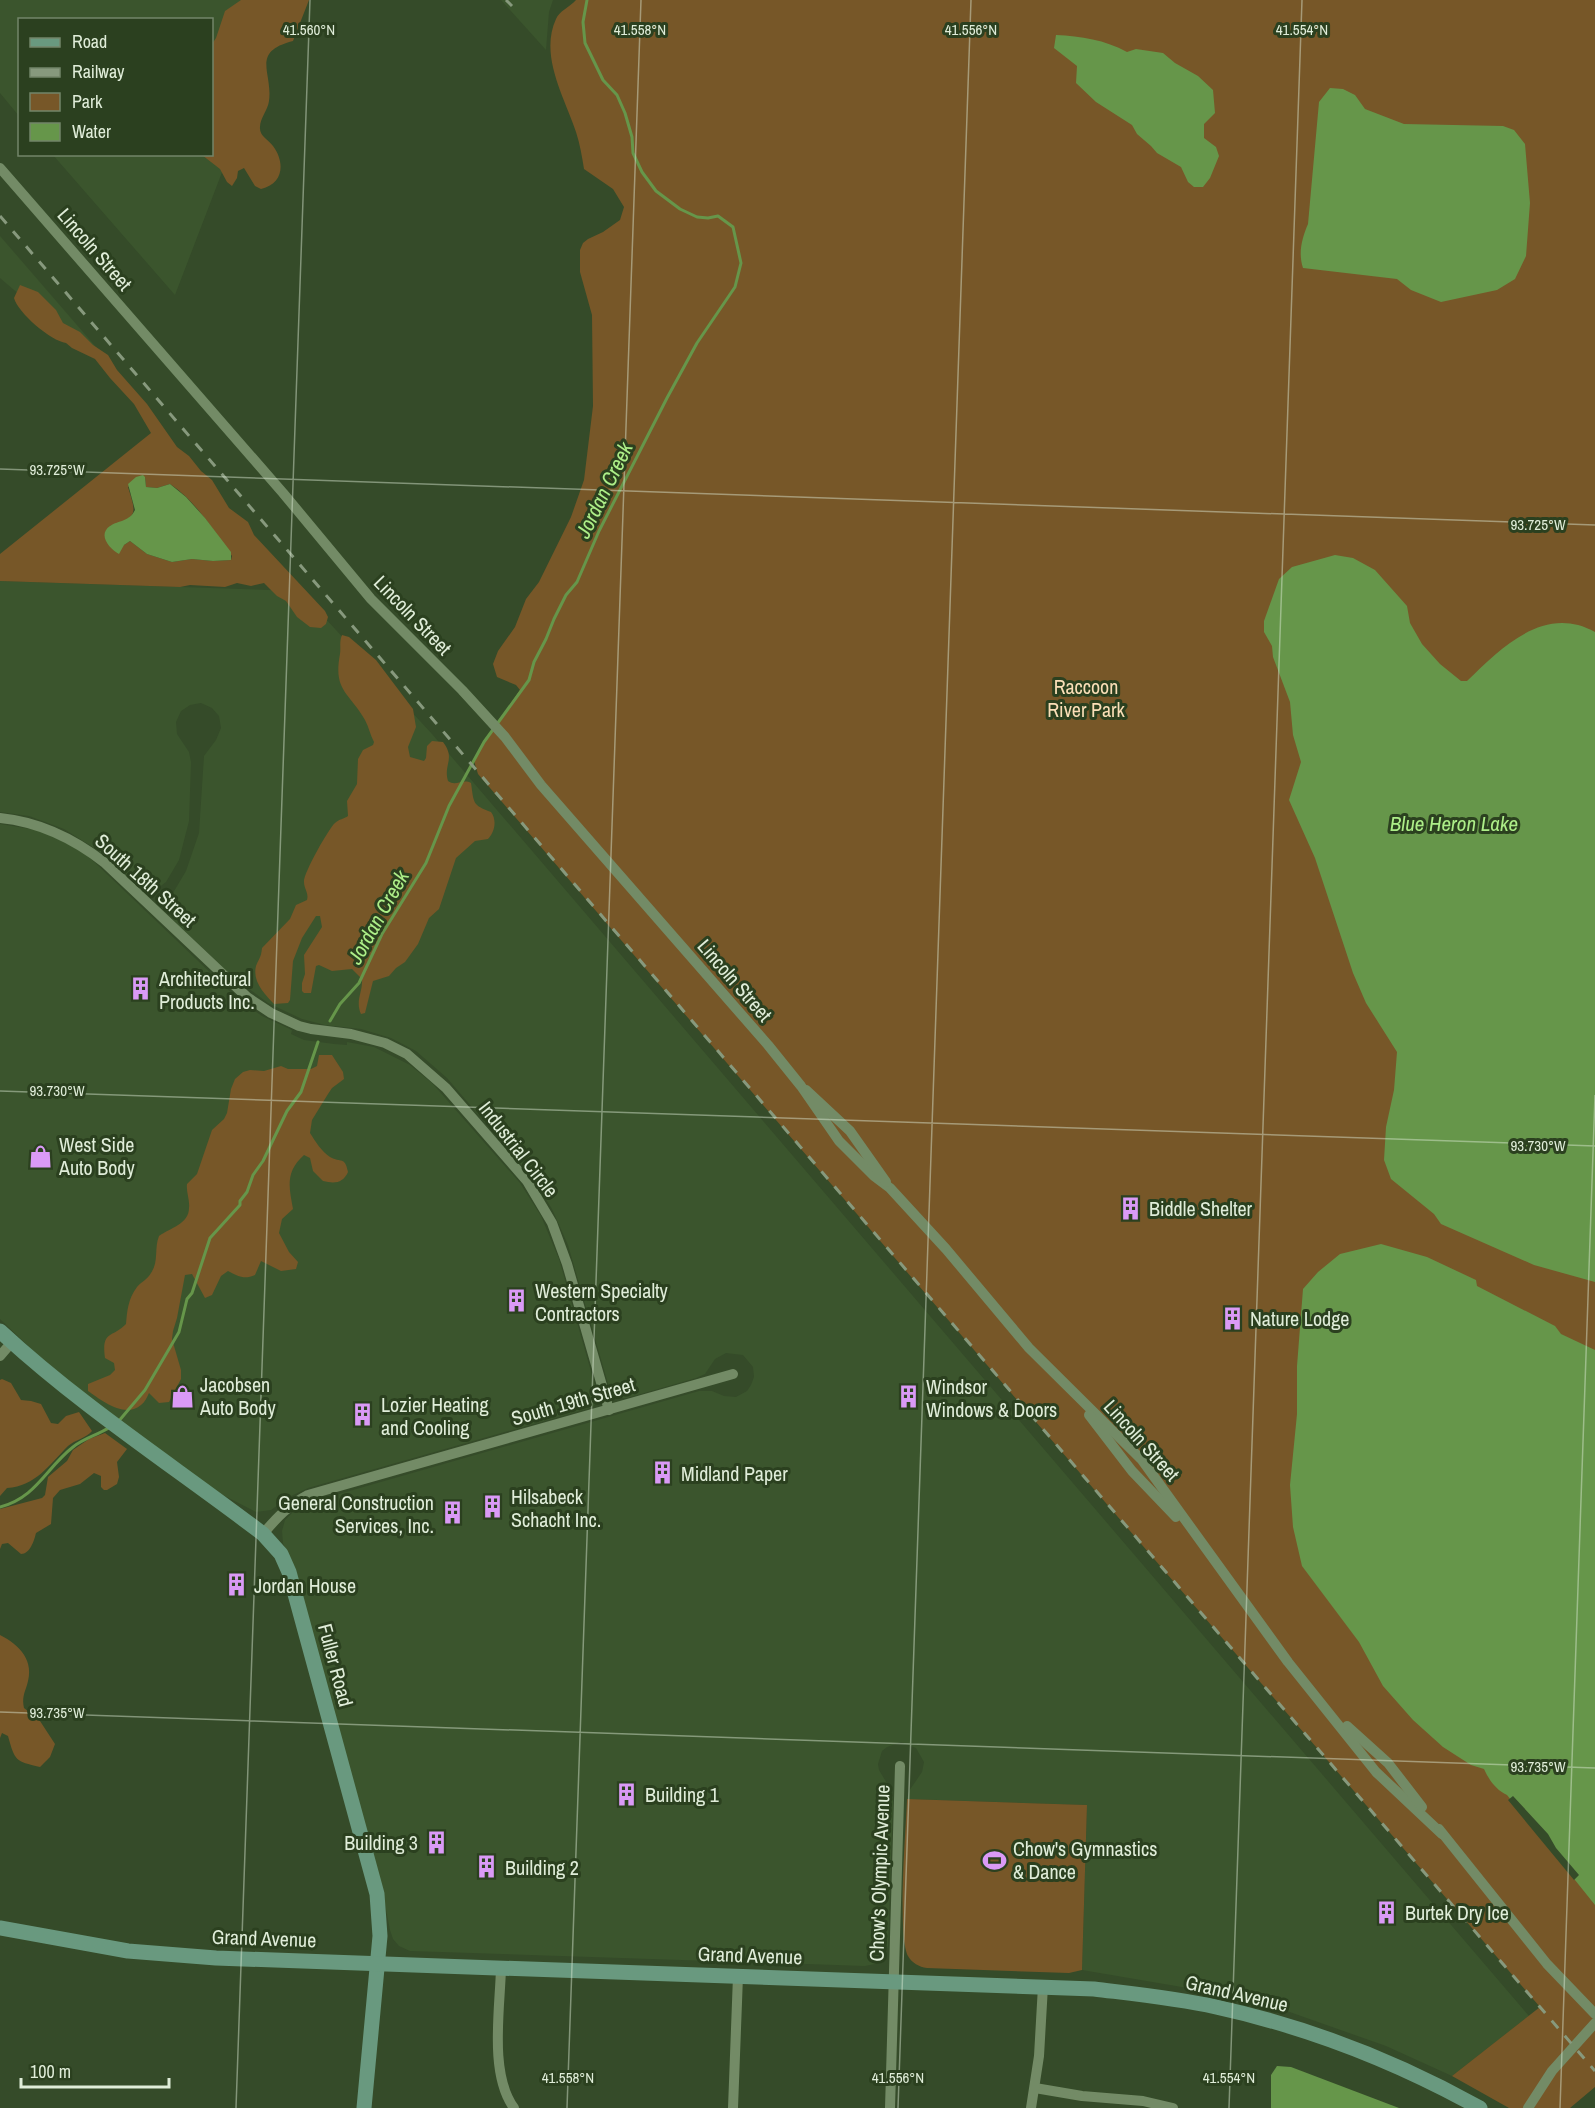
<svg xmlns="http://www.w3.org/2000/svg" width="1595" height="2108" font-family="'Archivo Narrow',sans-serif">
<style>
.built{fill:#3b552d}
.green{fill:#775728;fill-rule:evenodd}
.water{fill:#66964a}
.pier{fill:#354b29}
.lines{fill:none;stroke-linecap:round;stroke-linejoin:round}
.stream{stroke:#66964a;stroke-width:3}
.street{stroke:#738b66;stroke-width:10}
.secondary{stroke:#69997f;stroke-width:15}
.rail{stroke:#87997d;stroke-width:3;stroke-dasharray:10 10;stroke-linecap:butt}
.ticks{fill:none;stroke:#e0edd9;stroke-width:1.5;stroke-opacity:0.45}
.labels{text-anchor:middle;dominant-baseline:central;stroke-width:6;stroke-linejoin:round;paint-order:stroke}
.street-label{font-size:20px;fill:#e0edd9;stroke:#2b401f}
.park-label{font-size:20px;fill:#fadeb7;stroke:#2b401f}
.poi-label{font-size:20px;fill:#e0edd9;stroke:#2b401f;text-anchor:start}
.water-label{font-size:21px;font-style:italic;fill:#adee88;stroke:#2b401f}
.ticks-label{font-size:15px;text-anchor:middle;fill:#e0edd9;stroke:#2b401f;stroke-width:6;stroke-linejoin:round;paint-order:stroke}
</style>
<rect width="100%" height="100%" fill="#354b29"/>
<g class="built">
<polygon points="0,0 288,0 175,295 53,155 212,154 212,20 20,20 19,116 0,93"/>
<polygon points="501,0 553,0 549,12 546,50"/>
<polygon points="0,236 102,354 89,354 0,278"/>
<polygon points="0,581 300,591 432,734 1529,2016 1452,2076 1386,2046 1284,2010 1217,1993 1082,1970 1087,1805 907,1799 909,1791 922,1772 924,1762 916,1748 901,1742 887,1747 882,1751 878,1764 879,1770 891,1790 893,1801 888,1946 883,1958 875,1964 865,1966 410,1951 399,1946 393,1939 390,1930 381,1884 294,1569 283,1543 282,1531 285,1520 296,1509 311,1502 699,1391 712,1391 724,1396 736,1397 747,1391 751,1385 754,1377 753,1367 743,1355 726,1353 715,1359 705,1374 696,1378 627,1398 618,1398 614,1395 609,1387 568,1245 552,1209 531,1176 447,1078 416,1051 391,1038 361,1029 325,1025 302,1019 268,1003 232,976 173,920 169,907 170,898 186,871 199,833 204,756 216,740 221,728 219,716 212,708 201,703 190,705 181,711 176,722 177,734 189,752 191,762 189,821 179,860 166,882 158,888 147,889 138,886 99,851 64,829 29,816 0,812"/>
<polygon points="0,824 37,830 63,841 88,856 240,1001 262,1016 292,1030 291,1034 304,1040 334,1044 347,1045 347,1042 374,1047 410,1065 432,1083 520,1183 541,1216 559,1259 598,1396 597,1400 593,1407 308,1488 291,1496 271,1510 256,1512 219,1493 75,1388 49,1366 0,1319"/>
</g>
<g class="green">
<path d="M 241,0 L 309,0 L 293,41 C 250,52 273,72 269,101 C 268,110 260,118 260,127 C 259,136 269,140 273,146 C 285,162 284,184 261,189 L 255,186 L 244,168 L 238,171 L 237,178 L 232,186 L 227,182 L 220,169 L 202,155 L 212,154 L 212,44 L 216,38 L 225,11 Z"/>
<path d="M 576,0 L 1595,0 L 1595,2087 L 1570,2108 L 1509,2108 L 1452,2076 L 1540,2007 L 478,774 L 474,761 L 484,742 L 520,690 L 516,685 L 497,677 L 493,664 L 498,651 L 515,627 L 526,599 L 539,582 L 571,517 L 584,480 L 593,406 L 592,315 L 580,272 L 580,250 L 583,243 L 588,239 L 603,232 L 620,220 L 624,207 L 613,189 L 584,169 C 582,157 580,144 576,132 C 565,98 539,56 556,19 C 559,11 570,7 576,0 Z"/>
<path d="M 20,285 L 38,292 L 56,310 L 63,323 L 80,332 L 93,345 L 108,355 L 117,370 L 147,404 L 177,447 L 189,456 L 201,471 L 212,480 L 229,508 L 248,522 L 254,535 L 325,611 L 328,617 L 326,624 L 321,628 L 310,627 L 297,617 L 286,601 L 277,596 L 264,583 L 251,586 L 237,583 L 225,587 L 190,585 L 180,587 L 0,581 L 0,554 L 151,433 L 134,404 L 110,378 L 95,359 L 72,348 L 66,343 C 51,341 18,313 14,298 ZM 145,477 L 146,487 L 157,488 L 170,484 C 196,501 214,531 232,556 L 231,560 L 213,561 L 192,559 L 172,562 L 147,554 L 130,541 L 124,545 L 110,526 C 139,517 136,513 128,487 Z"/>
<path d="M 342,635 L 349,637 L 376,660 L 413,709 L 416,727 L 408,747 L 410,757 L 424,761 L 426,758 L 427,746 L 432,741 L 443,742 C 456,759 443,764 448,781 C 456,787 463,778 471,783 C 474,803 472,805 491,812 C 497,820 495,832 488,839 L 475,841 L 456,858 L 439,909 L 429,918 L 418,944 L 405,962 L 396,968 L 389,976 L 373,981 L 365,1013 L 361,1014 C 355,1001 363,992 362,979 L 352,969 L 332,971 L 319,965 L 316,966 L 311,993 L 304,993 L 302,991 L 302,983 L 305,974 L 304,955 L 322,927 L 320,916 L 316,916 L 302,938 L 293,961 L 290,1000 L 288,1003 L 274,1004 C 265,994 252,982 256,966 C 259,958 261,958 262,948 L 290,919 L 296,905 L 307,900 C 309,893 304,889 304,882 C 303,874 329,828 335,823 C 339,819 344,819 348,816 L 347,801 L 357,784 L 358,759 L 363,750 L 373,745 L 374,742 C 370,735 369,727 365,720 C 349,692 333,691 340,654 C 341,647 339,642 342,635 Z"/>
<path d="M 319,1055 L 332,1055 L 343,1072 L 344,1079 L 332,1088 L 328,1094 L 312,1120 L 310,1133 C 315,1141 322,1152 330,1157 C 341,1163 345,1156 348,1172 C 343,1183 335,1184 323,1181 L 313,1171 L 310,1158 L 304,1155 C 285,1172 289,1187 293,1209 L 282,1219 L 279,1233 L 289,1252 L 298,1262 L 296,1269 L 281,1271 L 261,1261 L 255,1275 C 244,1280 238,1276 228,1271 L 221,1276 L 212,1295 L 205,1298 L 192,1274 L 185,1275 L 177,1318 L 173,1331 L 172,1339 L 181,1370 L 181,1379 L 169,1402 L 159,1403 L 149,1393 C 147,1397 145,1402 141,1405 C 125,1419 101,1400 88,1391 L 88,1384 L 110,1375 L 115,1370 L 114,1363 L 105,1358 C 101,1330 113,1338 126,1324 C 127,1311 128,1299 137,1287 C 141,1282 148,1279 151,1273 C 159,1262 154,1248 159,1236 C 170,1228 189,1224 189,1208 C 190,1200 186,1192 187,1184 L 197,1174 L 212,1130 L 224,1119 L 227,1113 L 231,1089 L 235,1079 L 243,1072 L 250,1070 L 264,1071 L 281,1066 L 288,1069 L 311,1069 L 317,1066 Z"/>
<path d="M 2,1379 L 11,1383 L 21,1400 L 31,1401 L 41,1404 L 51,1423 L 58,1424 L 66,1416 L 79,1412 L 92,1431 C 86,1438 75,1440 68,1446 C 49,1465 36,1486 7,1488 L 0,1496 L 0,1380 Z"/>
<path d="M 105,1433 L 127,1449 L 117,1462 L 119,1477 L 117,1484 L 107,1490 L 104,1490 L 101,1487 L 101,1476 L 94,1473 L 80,1484 L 60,1490 L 53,1498 L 51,1524 L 36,1533 C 34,1541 30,1554 21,1554 L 8,1543 L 2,1544 L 0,1549 L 0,1509 L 42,1498 L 45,1495 L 48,1477 L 67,1461 L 73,1450 L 89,1439 Z"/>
<path d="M 0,1635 C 20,1645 35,1661 27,1685 C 24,1694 22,1698 24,1708 L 40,1721 L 55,1744 L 50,1757 L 40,1767 C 15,1761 15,1761 8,1736 L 2,1733 L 0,1738 Z"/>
<path d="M 907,1799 L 1087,1805 L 1082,1970 L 1069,1973 L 927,1968 C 919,1967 912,1963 908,1956 C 897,1934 906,1829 907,1799 Z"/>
</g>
<g class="water">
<path d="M 1056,35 C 1081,36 1105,40 1127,52 L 1136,49 L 1163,53 L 1175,63 L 1198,76 L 1213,90 L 1215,113 L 1204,124 L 1204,138 L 1216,147 L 1219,156 L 1210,178 L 1203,187 L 1194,187 L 1188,182 L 1181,167 L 1157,153 L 1151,146 L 1137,134 L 1132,125 L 1096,102 L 1076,83 L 1077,66 L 1054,48 Z"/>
<path d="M 1330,88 L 1343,89 L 1355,95 L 1365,109 L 1404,124 L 1503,126 L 1514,130 L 1525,144 L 1530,203 L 1526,256 L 1515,279 L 1497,290 L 1441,302 L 1411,290 L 1397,279 L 1303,268 C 1298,253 1302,238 1308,224 L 1319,102 Z"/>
<path d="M 143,475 L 145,477 L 146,487 L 157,488 L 170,484 L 186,497 L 205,518 L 231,552 L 231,560 L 213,561 L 192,559 L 172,562 L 147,554 L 130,541 L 124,545 L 119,554 C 110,549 97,535 110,526 C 119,520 129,522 135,510 L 128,484 L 136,477 Z"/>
<path d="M 1335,555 L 1353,558 L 1375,570 L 1407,606 L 1410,623 L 1422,644 L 1440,664 L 1461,681 L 1467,681 C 1501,648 1544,604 1595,632 L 1595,1282 L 1534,1265 L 1441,1224 L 1434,1214 L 1391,1179 L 1384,1160 L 1386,1127 L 1394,1090 L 1397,1052 L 1366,1003 L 1353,973 L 1315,858 L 1289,800 L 1301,762 L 1293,735 L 1290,702 L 1273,657 L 1272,646 L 1264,632 L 1264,621 L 1279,579 L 1292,567 Z"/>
<path d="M 1381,1244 L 1427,1257 L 1476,1280 L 1477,1286 L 1555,1326 L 1561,1334 L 1595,1350 L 1595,1905 L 1507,1795 C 1496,1790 1489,1780 1484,1769 L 1471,1765 L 1443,1747 L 1413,1720 L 1383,1686 L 1359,1642 L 1302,1566 L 1293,1527 L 1290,1485 L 1297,1414 L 1297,1366 L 1303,1289 L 1318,1272 L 1340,1254 Z"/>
<polygon points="1277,2066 1291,2067 1399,2108 1271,2108 1271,2075"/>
</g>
<polygon class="pier" points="1513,1796 1548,1834 1556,1848 1579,1875 1574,1880 1508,1800"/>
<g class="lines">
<g class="stream">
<polyline points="330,1021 340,1004 359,983 382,934 426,863 449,806 484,742 529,680 534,662 546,639 554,619 566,595 577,582 599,531 667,398 697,343 735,287 741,263 733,227 718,216 708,218 697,217 680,209 656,191 642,172 633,153 632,137 625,113 617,95 603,80 585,43 583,22 587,0"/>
<polyline points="118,1422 145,1390 179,1332 187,1299 192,1293 210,1238 240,1205 240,1201 247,1192 253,1175 263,1161 287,1111 301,1092 318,1042"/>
<path d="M 0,1507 C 36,1498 46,1468 73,1447 C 84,1438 98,1435 110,1427"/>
</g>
<g class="street">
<polyline points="0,168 283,493 371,599 462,690 505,737 541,785 768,1045 801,1086 839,1141 874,1176 890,1188 946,1249 1029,1348 1142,1460 1288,1662 1376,1772 1442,1834"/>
<path d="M 0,818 C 40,822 73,838 105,863 L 247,997 L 271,1013 L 299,1026 L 311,1029 L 351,1034 L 385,1043 L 407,1054 L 446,1088 L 527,1181 L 552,1223 L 567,1264 L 609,1410"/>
<polyline points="806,1090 850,1131 886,1182"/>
<polyline points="0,1356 12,1342"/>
<polyline points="1089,1415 1132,1471 1176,1517"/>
<path d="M 263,1534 C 277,1517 289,1505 308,1495 L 733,1374"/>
<polyline points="1347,1726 1388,1763 1422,1807"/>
<polyline points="1439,1829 1547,1964 1595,2014"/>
<path d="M 501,1968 C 500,2009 489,2074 514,2108"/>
<polyline points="1035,2088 1082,2096 1143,2101 1173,2108"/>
<polyline points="733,2108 738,1976"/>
<polyline points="890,2108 900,1766"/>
<polyline points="1031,2108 1039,2056 1043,1986"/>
<polyline points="1528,2108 1552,2071 1595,2023"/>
</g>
<g class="secondary">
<path d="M 0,1331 C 81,1406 175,1467 263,1534 L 281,1554 L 289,1572 L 377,1894 L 380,1936 L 364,2108"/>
<path d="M 0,1928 L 128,1951 L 216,1958 L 1094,1989 C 1135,1994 1176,1998 1216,2007 C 1308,2027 1397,2062 1480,2108"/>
</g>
<g class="rail">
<polyline points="506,0 512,6"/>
<polyline points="0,216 1595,2071"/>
</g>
</g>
<path class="ticks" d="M 0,469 L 1595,525M 0,1091 L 1595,1146M 0,1712 L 1595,1768M 236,2108 L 310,0M 567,2108 L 641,0M 898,2108 L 971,0M 1229,2108 L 1302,0M 1560,2108 L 1595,1095"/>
<defs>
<symbol id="building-bare" viewBox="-9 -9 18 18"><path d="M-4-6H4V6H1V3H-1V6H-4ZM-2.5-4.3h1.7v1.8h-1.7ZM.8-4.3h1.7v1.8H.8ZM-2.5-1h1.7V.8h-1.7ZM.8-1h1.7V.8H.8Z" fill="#da9af6" stroke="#2b401f" stroke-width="2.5" paint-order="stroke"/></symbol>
<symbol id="shop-bare" viewBox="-9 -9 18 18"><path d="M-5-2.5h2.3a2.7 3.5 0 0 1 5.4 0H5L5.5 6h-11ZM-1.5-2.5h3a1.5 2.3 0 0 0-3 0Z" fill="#da9af6" stroke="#2b401f" stroke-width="2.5" paint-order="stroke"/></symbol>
<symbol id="stadium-bare" viewBox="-9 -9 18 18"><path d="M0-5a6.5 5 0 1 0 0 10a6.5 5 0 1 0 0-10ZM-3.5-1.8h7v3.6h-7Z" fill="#da9af6" stroke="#2b401f" stroke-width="2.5" paint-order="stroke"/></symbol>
</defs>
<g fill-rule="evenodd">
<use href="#building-bare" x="124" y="972" width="33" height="33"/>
<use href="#shop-bare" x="24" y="1140" width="33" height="33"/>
<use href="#building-bare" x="1114" y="1192" width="33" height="33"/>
<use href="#building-bare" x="500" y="1284" width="33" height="33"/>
<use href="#building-bare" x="1216" y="1302" width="33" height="33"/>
<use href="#shop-bare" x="166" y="1380" width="33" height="33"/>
<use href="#building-bare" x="892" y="1380" width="33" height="33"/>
<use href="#building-bare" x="346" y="1398" width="33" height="33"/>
<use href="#building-bare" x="646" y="1456" width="33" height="33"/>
<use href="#building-bare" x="476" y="1490" width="33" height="33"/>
<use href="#building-bare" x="436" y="1496" width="33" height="33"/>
<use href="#building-bare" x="220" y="1568" width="33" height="33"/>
<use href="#building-bare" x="610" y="1778" width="33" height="33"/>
<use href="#building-bare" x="420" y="1826" width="33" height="33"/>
<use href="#stadium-bare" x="978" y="1844" width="33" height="33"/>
<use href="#building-bare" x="470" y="1850" width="33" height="33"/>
<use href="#building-bare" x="1370" y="1896" width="33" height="33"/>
</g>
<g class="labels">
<g class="street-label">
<text transform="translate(95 249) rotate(49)">Lincoln Street</text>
<text transform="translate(413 615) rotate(46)">Lincoln Street</text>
<text transform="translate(146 880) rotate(42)">South 18th Street</text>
<text transform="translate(735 980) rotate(49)">Lincoln Street</text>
<text transform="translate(519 1149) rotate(52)">Industrial Circle</text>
<text transform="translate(573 1401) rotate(-16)">South 19th Street</text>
<text transform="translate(1142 1440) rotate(48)">Lincoln Street</text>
<text transform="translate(336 1665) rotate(75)">Fuller Road</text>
<text transform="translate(879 1873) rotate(-88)">Chow's Olympic Avenue</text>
<text transform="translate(264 1938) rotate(2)">Grand Avenue</text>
<text transform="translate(750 1955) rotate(2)">Grand Avenue</text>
<text transform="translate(1237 1993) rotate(13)">Grand Avenue</text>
</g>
<g class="park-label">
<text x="1086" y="686">Raccoon<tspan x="1086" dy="23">River Park</tspan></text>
</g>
<g class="poi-label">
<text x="159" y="978">Architectural<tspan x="159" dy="23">Products Inc.</tspan></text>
<text x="59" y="1144">West Side<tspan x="59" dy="23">Auto Body</tspan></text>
<text x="1149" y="1208">Biddle Shelter</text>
<text x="535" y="1290">Western Specialty<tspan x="535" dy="23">Contractors</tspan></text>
<text x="1250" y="1318">Nature Lodge</text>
<text x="200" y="1384">Jacobsen<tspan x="200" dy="23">Auto Body</tspan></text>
<text x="926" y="1386">Windsor<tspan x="926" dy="23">Windows &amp; Doors</tspan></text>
<text x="381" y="1404">Lozier Heating<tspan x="381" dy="23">and Cooling</tspan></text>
<text x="681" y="1473">Midland Paper</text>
<text x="511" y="1496">Hilsabeck<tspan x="511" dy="23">Schacht Inc.</tspan></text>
<text x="434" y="1502" text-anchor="end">General Construction<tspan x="434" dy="23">Services, Inc.</tspan></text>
<text x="254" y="1585">Jordan House</text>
<text x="645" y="1794">Building 1</text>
<text x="418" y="1842" text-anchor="end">Building 3</text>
<text x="1013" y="1848">Chow's Gymnastics<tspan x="1013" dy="23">&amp; Dance</tspan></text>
<text x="505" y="1867">Building 2</text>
<text x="1405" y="1912">Burtek Dry Ice</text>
</g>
<g class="water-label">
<text transform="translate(604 490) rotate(-64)">Jordan Creek</text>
<text x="1454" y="823">Blue Heron Lake</text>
<text transform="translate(378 917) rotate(-61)">Jordan Creek</text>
</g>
</g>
<g class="ticks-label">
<text x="309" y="35">41.560°N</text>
<text x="640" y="35">41.558°N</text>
<text x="971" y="35">41.556°N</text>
<text x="1302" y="35">41.554°N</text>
<text x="57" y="475">93.725°W</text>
<text x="1538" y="530">93.725°W</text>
<text x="57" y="1096">93.730°W</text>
<text x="1538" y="1151">93.730°W</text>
<text x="57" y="1718">93.735°W</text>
<text x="1538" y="1772">93.735°W</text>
<text x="568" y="2083">41.558°N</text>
<text x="898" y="2083">41.556°N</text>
<text x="1229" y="2083">41.554°N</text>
</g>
<rect x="18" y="18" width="195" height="138" fill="#2b401f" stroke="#738569" stroke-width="1.5"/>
<rect x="30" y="38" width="30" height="9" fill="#69997f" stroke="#738569" stroke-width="1.5"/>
<text x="72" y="48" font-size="18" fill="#e0edd9">Road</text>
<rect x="30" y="68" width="30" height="9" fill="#87997d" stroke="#738569" stroke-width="1.5"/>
<text x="72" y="78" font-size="18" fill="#e0edd9">Railway</text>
<rect x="30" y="93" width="30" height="18" fill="#775728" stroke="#738569" stroke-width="1.5"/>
<text x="72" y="108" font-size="18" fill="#e0edd9">Park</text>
<rect x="30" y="123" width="30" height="18" fill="#66964a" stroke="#738569" stroke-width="1.5"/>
<text x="72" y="138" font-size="18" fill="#e0edd9">Water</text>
<path d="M21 2078v9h148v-9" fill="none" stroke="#e0edd9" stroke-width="3"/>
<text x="30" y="2078" font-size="18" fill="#e0edd9" stroke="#2b401f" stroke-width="4.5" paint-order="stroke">100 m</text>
</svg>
